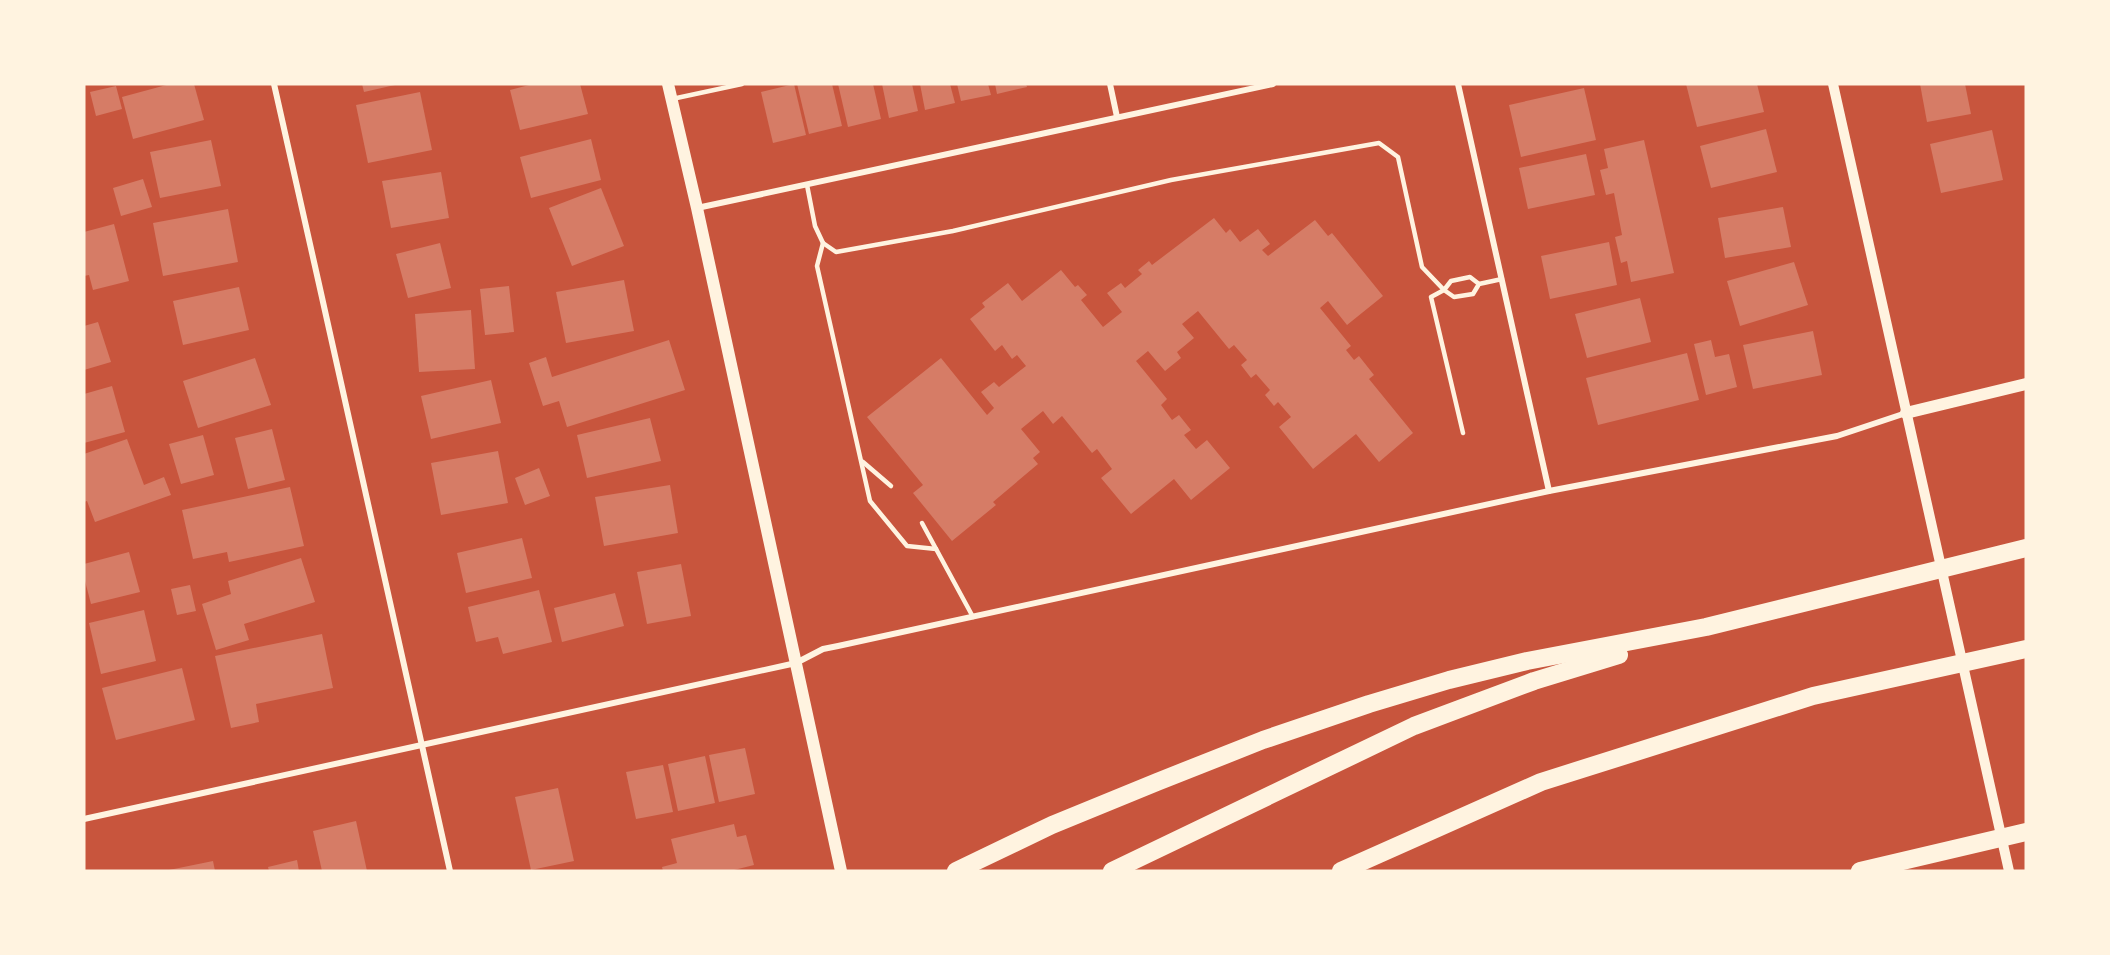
<svg xmlns="http://www.w3.org/2000/svg" width="2110" height="955" font-family="'Asap Condensed',sans-serif">
<style>
.building{fill:#d67c66}
.lines{fill:none;stroke-linecap:round;stroke-linejoin:round}
.service{stroke:#fff3e0;stroke-width:4.5}
.minor{stroke:#fff3e0;stroke-width:6}
.tertiary{stroke:#fff3e0;stroke-width:10}
.secondary{stroke:#fff3e0;stroke-width:12}
.motorway{stroke:#fff3e0;stroke-width:18}
</style>
<rect width="100%" height="100%" fill="#c8553d"/>
<g class="building">
<polygon points="170,84 194,84 204,120 133,139 122,97"/>
<polygon points="362,84 395,84 395,85 364,92"/>
<polygon points="533,84 580,84 588,114 520,130 510,90"/>
<polygon points="794,84 806,135 773,143 761,92"/>
<polygon points="797,84 832,84 842,126 809,134"/>
<polygon points="838,84 873,84 881,119 848,127"/>
<polygon points="882,84 912,84 918,111 889,118"/>
<polygon points="920,84 950,84 955,103 925,110"/>
<polygon points="957,84 988,84 991,95 961,101"/>
<polygon points="995,84 1026,84 1027,87 997,94"/>
<polygon points="1686,84 1757,84 1764,112 1697,127"/>
<polygon points="1920,84 1965,84 1971,114 1927,122"/>
<polygon points="116,86 122,109 96,116 90,92"/>
<polygon points="1584,88 1596,140 1521,157 1509,105"/>
<polygon points="420,92 432,150 368,163 356,105"/>
<polygon points="1766,129 1777,172 1711,188 1700,146"/>
<polygon points="1992,130 2003,180 1941,193 1930,144"/>
<polygon points="591,139 601,180 531,198 520,157"/>
<polygon points="211,140 221,186 160,198 150,152"/>
<polygon points="1644,140 1674,273 1631,282 1627,261 1621,263 1615,237 1622,235 1614,193 1606,195 1600,170 1608,168 1604,149"/>
<polygon points="1586,154 1595,195 1528,209 1519,168"/>
<polygon points="441,172 449,218 391,228 382,181"/>
<polygon points="143,179 152,207 121,216 113,188"/>
<polygon points="601,188 624,246 572,266 549,208"/>
<polygon points="1783,207 1791,247 1725,258 1718,218"/>
<polygon points="228,209 238,262 163,276 153,223"/>
<polygon points="1214,218 1226,233 1230,229 1240,242 1258,229 1270,244 1262,250 1268,256 1315,220 1328,236 1332,233 1383,296 1347,325 1328,301 1320,308 1351,346 1346,350 1354,360 1359,356 1374,375 1369,379 1413,433 1379,462 1356,434 1313,469 1279,427 1291,417 1278,402 1274,406 1265,395 1270,390 1256,374 1251,378 1241,365 1247,360 1234,345 1229,349 1198,311 1182,324 1194,338 1177,352 1181,358 1165,371 1148,351 1136,361 1167,399 1161,405 1172,420 1179,415 1191,430 1184,435 1196,449 1207,440 1230,468 1191,500 1174,479 1131,514 1101,478 1112,469 1097,449 1092,453 1062,416 1053,424 1043,411 1021,429 1040,452 1033,458 1038,464 993,502 996,505 952,541 913,493 923,485 867,417 941,358 987,415 994,408 981,392 994,382 999,387 1026,366 1017,355 1012,359 1002,345 995,351 970,319 985,307 982,303 1008,283 1022,301 1061,270 1075,287 1078,285 1087,295 1081,300 1103,327 1122,312 1107,293 1121,283 1125,288 1142,274 1138,270 1149,261 1152,265"/>
<polygon points="114,224 129,281 93,290 89,275 84,276 84,232"/>
<polygon points="1609,242 1617,285 1550,299 1541,256"/>
<polygon points="440,243 451,288 408,298 396,254"/>
<polygon points="1794,262 1808,305 1740,326 1727,281"/>
<polygon points="624,280 634,331 566,343 556,292"/>
<polygon points="509,286 514,332 485,335 480,289"/>
<polygon points="239,287 249,330 183,345 173,301"/>
<polygon points="1640,298 1651,342 1587,358 1575,314"/>
<polygon points="471,310 475,369 419,372 415,314"/>
<polygon points="98,322 111,362 84,370 84,326"/>
<polygon points="1813,331 1822,375 1753,389 1743,345"/>
<polygon points="669,340 685,390 567,427 559,401 543,406 529,363 546,357 552,377"/>
<polygon points="1711,340 1715,357 1729,354 1737,387 1706,395 1694,344"/>
<polygon points="1687,353 1699,400 1598,425 1586,378"/>
<polygon points="255,358 271,405 198,428 183,381"/>
<polygon points="491,380 501,423 431,439 421,396"/>
<polygon points="112,386 125,432 84,443 84,394"/>
<polygon points="650,418 661,461 587,478 577,435"/>
<polygon points="272,429 285,480 248,489 235,438"/>
<polygon points="203,435 214,475 181,484 169,444"/>
<polygon points="127,439 144,485 164,477 171,495 95,522 87,501 84,502 84,454"/>
<polygon points="498,451 508,503 441,515 431,463"/>
<polygon points="539,468 550,496 525,505 515,478"/>
<polygon points="670,485 678,533 604,546 595,497"/>
<polygon points="290,487 304,546 229,562 227,552 193,559 182,510"/>
<polygon points="522,538 532,578 466,593 457,553"/>
<polygon points="129,552 140,592 91,604 84,577 84,564"/>
<polygon points="301,558 315,602 244,624 249,640 216,650 202,604 231,594 228,581"/>
<polygon points="681,564 691,616 647,624 637,572"/>
<polygon points="190,585 196,611 177,615 171,589"/>
<polygon points="539,590 552,642 503,654 498,637 476,642 468,607"/>
<polygon points="615,593 624,626 562,642 554,608"/>
<polygon points="144,610 156,661 101,674 89,623"/>
<polygon points="322,634 333,688 256,704 259,722 231,728 215,656"/>
<polygon points="182,668 195,720 116,740 102,688"/>
<polygon points="745,748 755,794 719,802 709,755"/>
<polygon points="705,756 715,803 678,811 668,764"/>
<polygon points="663,765 673,812 636,819 626,772"/>
<polygon points="558,788 574,861 531,870 515,797"/>
<polygon points="356,821 367,871 322,871 313,831"/>
<polygon points="734,824 737,837 746,835 754,865 730,871 663,871 662,867 677,863 671,839"/>
<polygon points="297,860 299,871 269,871 268,867"/>
<polygon points="213,861 215,871 169,871 169,870"/>
</g>
<g class="lines">
<g class="service">
<polyline points="672,99 742,84"/>
<polyline points="807,185 815,226 823,243 836,252 953,231 1171,180 1379,143 1398,157 1422,267 1444,290 1431,297 1463,433"/>
<polyline points="823,243 817,266 870,501 907,546 936,549"/>
<polyline points="1479,284 1473,294 1454,297 1444,290 1451,281 1470,277 1479,284 1502,279"/>
<polyline points="863,462 891,486"/>
<polyline points="922,523 973,617"/>
</g>
<g class="minor">
<path d="M 274,84 C 334,346 389,609 450,871"/>
<polyline points="1110,84 1117,117"/>
<polyline points="1458,84 1549,491"/>
<polyline points="697,208 1273,84"/>
<polyline points="84,819 796,663 823,649 838,646 1549,491 1837,436 1906,413"/>
</g>
<polyline class="tertiary" points="1833,84 2009,871"/>
<g class="secondary">
<polyline points="668,84 697,208 841,871"/>
<polyline points="1906,413 2026,384"/>
</g>
<g class="motorway">
<polyline points="956,871 1052,825 1157,782 1263,740 1369,704 1449,680 1527,661 1706,627 2026,548"/>
<polyline points="1112,871 1414,726 1534,681 1619,655"/>
<polyline points="1341,871 1541,782 1813,696 2026,649"/>
<polyline points="1860,871 2026,832"/>
</g>
</g>
<rect width="2110" height="955" fill="none" stroke="#fff3e0" stroke-width="171"/>
</svg>
